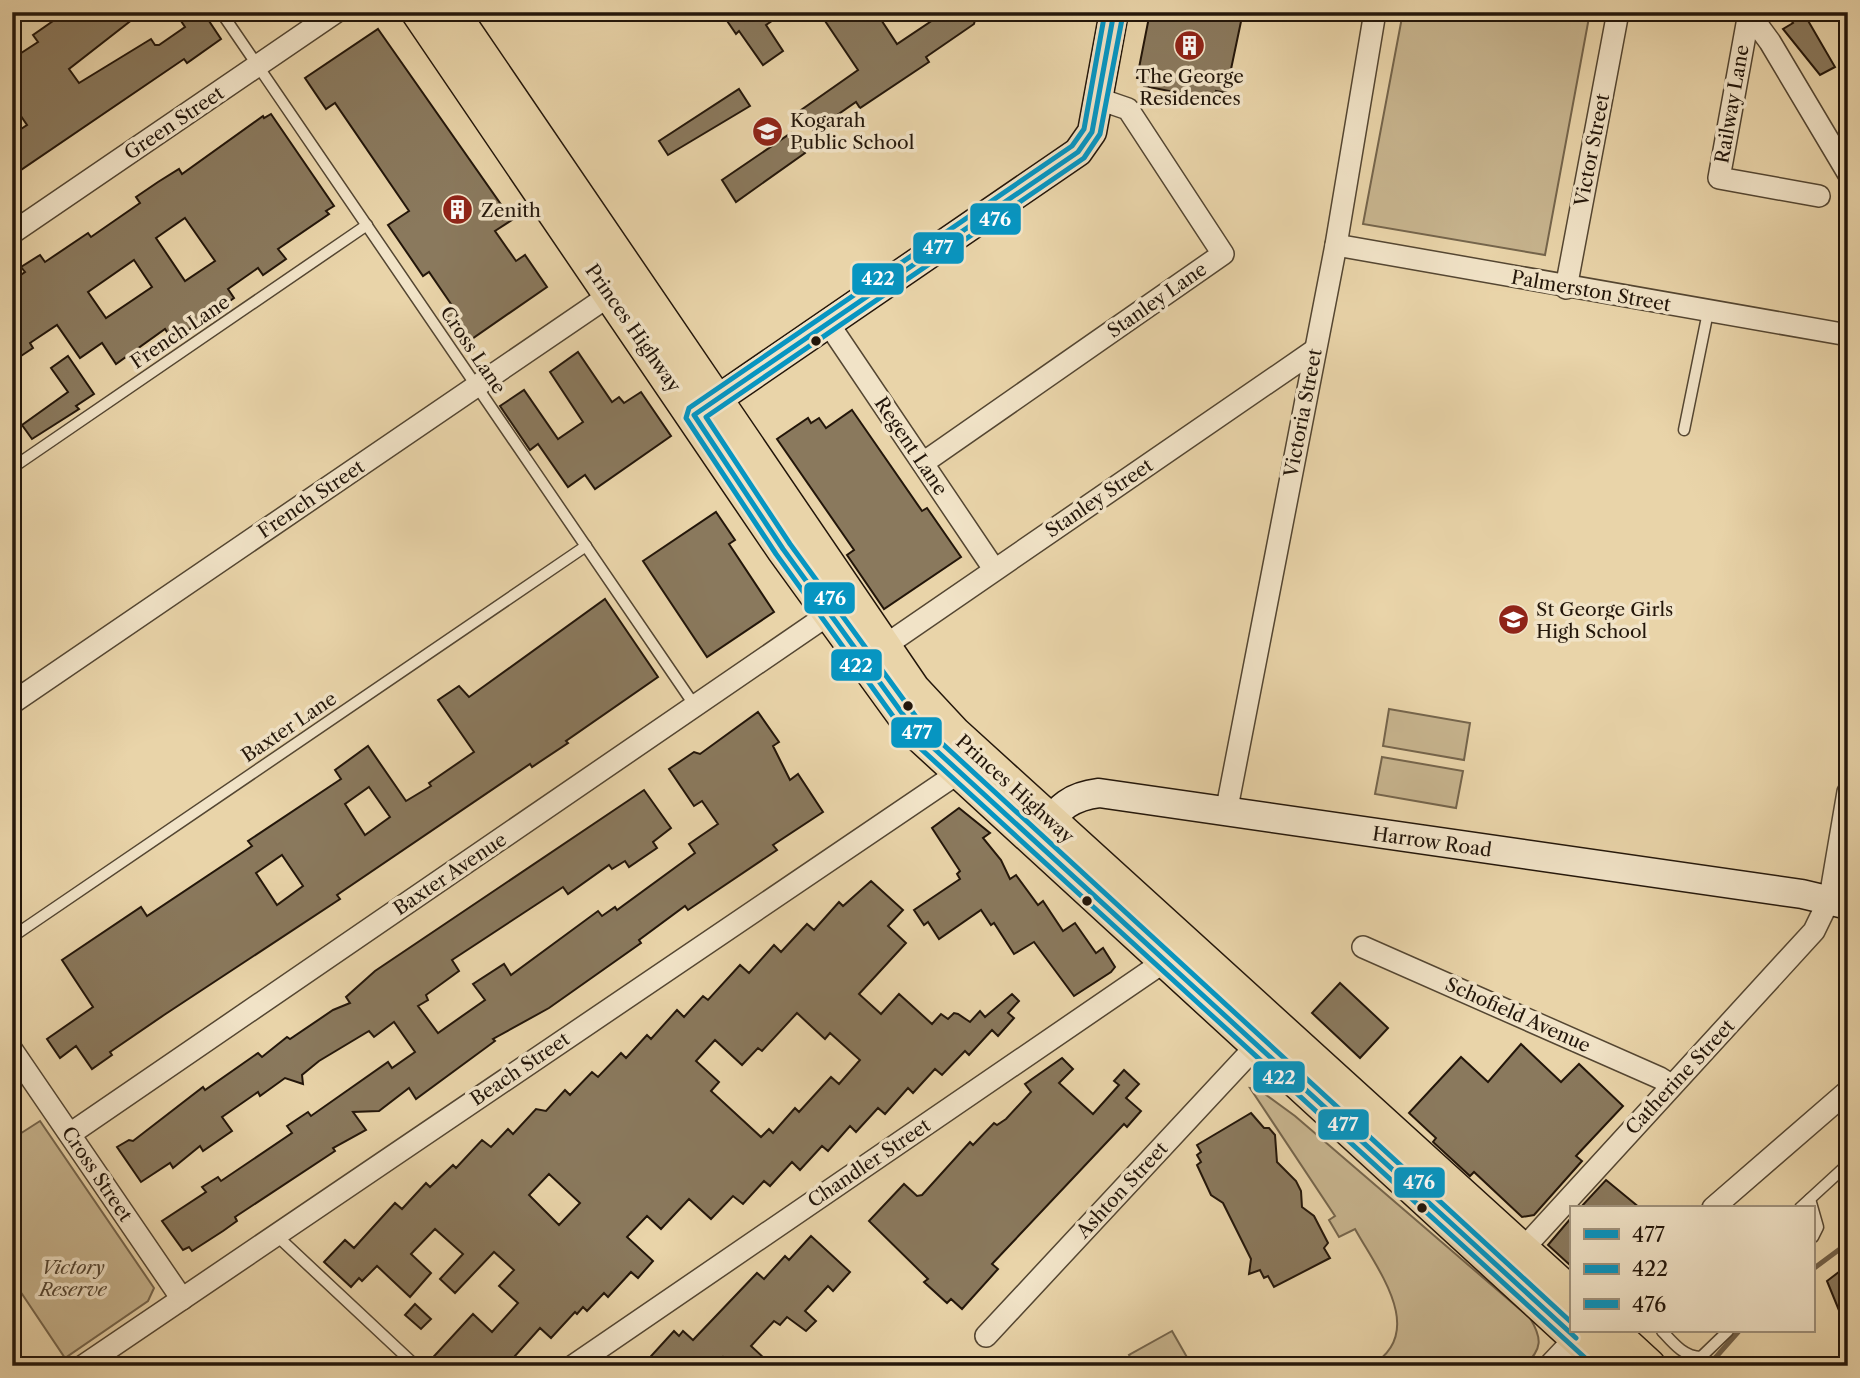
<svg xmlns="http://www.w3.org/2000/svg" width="1860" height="1378" font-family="'Libre Caslon Text',serif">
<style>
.green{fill:#c7b48e;stroke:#75654c;stroke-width:2}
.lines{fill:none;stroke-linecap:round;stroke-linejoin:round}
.stream{stroke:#726149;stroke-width:5}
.building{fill:#8a795d;stroke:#23160a;stroke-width:2;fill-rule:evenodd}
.service-casing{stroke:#544632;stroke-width:13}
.minor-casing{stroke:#544632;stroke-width:24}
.secondary-casing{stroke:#23160a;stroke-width:31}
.trunk-casing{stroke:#23160a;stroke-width:36}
.service{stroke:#f1e3c7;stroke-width:10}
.minor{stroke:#f1e3c7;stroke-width:21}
.secondary{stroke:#f1e3c7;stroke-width:28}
.trunk{stroke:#e9d4a9;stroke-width:33}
.bus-1-casing{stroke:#f1e3c7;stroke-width:10}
.bus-2-casing{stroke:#f1e3c7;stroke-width:10}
.bus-3-casing{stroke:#f1e3c7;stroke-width:10}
.bus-1{stroke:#0795c1;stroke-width:5}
.bus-2{stroke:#0795c1;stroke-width:5}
.bus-3{stroke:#0795c1;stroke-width:5}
.bus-dot{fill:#23160a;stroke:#f1e3c7;stroke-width:2.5}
.labels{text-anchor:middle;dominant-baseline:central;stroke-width:7;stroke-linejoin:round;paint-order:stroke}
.poi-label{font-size:19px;fill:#23160a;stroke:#f1e3c7;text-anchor:start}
.street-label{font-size:19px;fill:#23160a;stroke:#f1e3c7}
.park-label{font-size:19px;font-style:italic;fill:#544532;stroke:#f1e3c7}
.line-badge{stroke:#f1e3c7;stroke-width:2.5}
.badge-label{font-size:19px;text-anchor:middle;font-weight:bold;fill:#fff}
</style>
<rect width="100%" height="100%" fill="#e9d4a9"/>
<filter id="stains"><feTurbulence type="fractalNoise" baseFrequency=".00286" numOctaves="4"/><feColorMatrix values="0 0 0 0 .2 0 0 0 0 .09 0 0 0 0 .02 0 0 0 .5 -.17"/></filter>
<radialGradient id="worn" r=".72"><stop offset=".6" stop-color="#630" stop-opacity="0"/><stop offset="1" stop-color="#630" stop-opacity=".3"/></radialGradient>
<g class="green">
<polygon points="1403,12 1590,12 1545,255 1363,224"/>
<polygon points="1389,709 1470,723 1464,760 1383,746"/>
<polygon points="1382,757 1463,771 1456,808 1375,794"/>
<path d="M 1250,1088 L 1258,1089 L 1295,1116 L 1530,1318 C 1542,1338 1543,1349 1524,1366 L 1370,1366 C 1429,1333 1377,1269 1355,1229 L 1339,1237 L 1329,1220 L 1335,1216 Z"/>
<polygon points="40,1121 154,1288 148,1301 65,1358 12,1279 12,1139"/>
<polygon points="1172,1331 1192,1366 1135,1366 1129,1355"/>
</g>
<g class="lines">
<g class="stream">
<polyline points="1813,1269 1848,1243"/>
<polyline points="1708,1366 1739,1331"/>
</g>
</g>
<g class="building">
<polygon points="66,12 142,12 69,69 79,83 151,39 155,45 159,45 185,27 175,12 203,12 221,39 187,63 184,59 12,176 12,135 27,125 12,103 12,59 38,42 33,35"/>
<polygon points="721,12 785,12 766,25 783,51 763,65 739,31 736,34"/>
<polygon points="819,12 876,12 897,44 945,12 977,12 974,24 926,57 929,62 860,108 856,102 814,131 801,110 858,70"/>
<polygon points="1150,12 1243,12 1226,93 1216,91 1214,100 1144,86 1145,79 1137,78"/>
<polygon points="1786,12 1803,12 1835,67 1820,75 1783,29 1793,23"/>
<polygon points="378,29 512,220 495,231 516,261 525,255 547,287 466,343 443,310 451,304 429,272 423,276 388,225 409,211 335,103 326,109 305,78"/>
<polygon points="739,89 750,106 668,155 659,141"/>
<path d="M 271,114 L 334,206 L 326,211 L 329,214 L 278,249 L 286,259 L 263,275 L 258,268 L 228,289 L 234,298 L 173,341 L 165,329 L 116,364 L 102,343 L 80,358 L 57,325 L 30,343 L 33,348 L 12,362 L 12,281 L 25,272 L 21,267 L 40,255 L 45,262 L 88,233 L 91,237 L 140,203 L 136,197 L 158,182 L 179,169 L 182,174 L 263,116 L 264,118 ZM 185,218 L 215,261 L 185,281 L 156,238 ZM 134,260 L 152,287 L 106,318 L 88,292 Z"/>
<polygon points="791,133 805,153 736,202 722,180"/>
<polygon points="578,352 612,402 619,397 624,403 641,392 671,436 595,489 585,475 568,487 538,444 530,450 500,406 524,390 558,439 583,422 550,372"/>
<polygon points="68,356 94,394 76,406 79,409 32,439 22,425 68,392 51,368"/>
<polygon points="852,410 922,511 927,508 961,557 884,609 847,555 854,550 777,439 808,418 811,423 819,418 826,428"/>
<polygon points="716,512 735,540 729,544 774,612 707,657 643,561"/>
<path d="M 605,599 L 658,677 L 566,741 L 568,743 L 532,767 L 530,764 L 337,895 L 340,899 L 164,1015 L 110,1052 L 112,1055 L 92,1069 L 76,1046 L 60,1058 L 47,1039 L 93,1007 L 62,960 L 141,907 L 147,916 L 252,846 L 248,841 L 341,779 L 335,770 L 368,746 L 406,801 L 431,786 L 429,783 L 474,752 L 438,700 L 459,686 L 469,697 ZM 369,787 L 390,817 L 365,835 L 345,804 ZM 282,855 L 303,886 L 277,905 L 256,873 Z"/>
<polygon points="758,712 779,742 773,746 790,780 798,774 823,812 773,845 777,850 688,910 685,906 639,940 641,943 549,1008 493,1039 495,1041 416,1099 409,1088 379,1111 353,1112 366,1130 333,1148 335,1151 235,1217 237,1221 223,1231 192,1251 189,1247 183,1250 162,1221 206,1192 202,1187 218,1177 221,1181 292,1133 287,1126 308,1112 311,1116 388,1062 392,1068 415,1052 394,1022 374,1037 369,1031 319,1061 302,1075 303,1084 285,1078 260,1096 258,1092 222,1117 232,1131 203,1151 200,1146 173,1168 170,1163 141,1182 117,1147 129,1140 133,1141 203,1087 205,1090 258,1053 262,1057 287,1037 290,1039 333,1010 350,1003 346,997 375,971 644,790 671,828 653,842 657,848 629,867 625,861 612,869 609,865 568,894 563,887 452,960 459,971 426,995 428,1000 418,1006 438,1033 485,1000 473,984 504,964 511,975 598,911 602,916 615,907 617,910 695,853 689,844 718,824 702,801 694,806 669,769 694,752 700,754"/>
<polygon points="959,808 990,833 983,838 1001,860 1010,879 1016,875 1038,905 1043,901 1063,931 1075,923 1096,953 1103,948 1115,967 1111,972 1074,996 1034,942 1014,954 994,923 991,925 981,910 939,939 928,922 924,925 914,910 960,879 957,874 960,871 932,828"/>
<path d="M 871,881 L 903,910 L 888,926 L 906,943 L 859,994 L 881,1014 L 899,994 L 932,1024 L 941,1014 L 948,1019 L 954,1013 L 958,1014 L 970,1022 L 980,1011 L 985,1017 L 1012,994 L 1019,1001 L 1008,1013 L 1014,1018 L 998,1036 L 992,1030 L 969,1055 L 965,1051 L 942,1075 L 935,1069 L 913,1093 L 908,1088 L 885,1114 L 878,1108 L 856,1132 L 850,1126 L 828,1151 L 822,1146 L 800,1170 L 792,1162 L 770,1186 L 764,1181 L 743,1204 L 733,1196 L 711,1219 L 689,1199 L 661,1229 L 647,1216 L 627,1237 L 653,1261 L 638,1278 L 631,1272 L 608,1297 L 604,1293 L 587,1311 L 583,1307 L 577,1314 L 575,1312 L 551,1338 L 540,1328 L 506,1366 L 425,1366 L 473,1314 L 492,1332 L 518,1303 L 499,1286 L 514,1270 L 494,1252 L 455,1293 L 440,1279 L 463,1254 L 435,1229 L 411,1254 L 431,1273 L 410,1297 L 377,1266 L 362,1281 L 359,1278 L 351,1287 L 324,1262 L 345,1240 L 354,1248 L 395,1203 L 402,1209 L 426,1183 L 430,1187 L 453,1165 L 456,1168 L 482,1140 L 491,1147 L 508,1129 L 513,1134 L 536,1109 L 546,1111 L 565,1090 L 570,1095 L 592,1072 L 598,1077 L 621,1053 L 626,1058 L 647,1035 L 651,1039 L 677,1010 L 684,1017 L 703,996 L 708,1000 L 740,965 L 749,973 L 774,945 L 781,952 L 807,924 L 814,930 L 839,902 L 843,906 ZM 797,1013 L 825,1039 L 830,1033 L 860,1060 L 839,1084 L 831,1077 L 799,1112 L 795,1108 L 773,1133 L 769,1129 L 761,1137 L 711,1091 L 719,1082 L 696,1061 L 715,1040 L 742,1065 L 758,1048 L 762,1051 ZM 549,1174 L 580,1203 L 559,1225 L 529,1195 Z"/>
<polygon points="1340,983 1388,1028 1360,1058 1312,1013"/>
<polygon points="1521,1044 1561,1082 1579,1064 1623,1106 1576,1156 1582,1161 1534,1215 1522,1217 1474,1172 1470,1176 1433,1142 1436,1138 1409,1113 1461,1057 1488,1082"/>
<polygon points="1062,1058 1073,1069 1059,1083 1093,1114 1119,1085 1114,1081 1124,1070 1139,1084 1126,1098 1141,1111 1127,1127 1124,1124 992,1264 998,1269 962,1309 951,1299 947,1303 924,1282 928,1279 869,1221 904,1184 917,1196 922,1195 970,1142 973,1145 994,1123 997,1125 1006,1119 1031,1092 1025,1084"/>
<polygon points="1251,1113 1264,1128 1269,1128 1275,1135 1277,1162 1296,1181 1301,1191 1302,1207 1314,1216 1328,1243 1324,1248 1330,1258 1274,1287 1268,1276 1264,1278 1260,1270 1249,1274 1251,1259 1223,1203 1211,1195 1197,1165 1201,1162 1197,1155 1201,1152 1197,1145"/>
<polygon points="1606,1180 1640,1208 1580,1208"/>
<polygon points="1571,1218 1571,1266 1548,1245"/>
<polygon points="811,1236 850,1272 833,1291 828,1286 805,1311 816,1321 806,1331 787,1317 780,1325 774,1321 751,1346 764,1358 757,1366 733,1366 723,1357 714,1366 642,1366 674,1331 679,1336 683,1331 693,1340 757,1273 764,1279 785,1256 789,1260"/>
<polygon points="1848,1265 1848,1330 1847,1330 1827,1281"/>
<polygon points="415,1304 431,1319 421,1329 405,1315"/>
</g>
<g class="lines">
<defs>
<g id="service">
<polyline points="221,12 695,706"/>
<polyline points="1684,430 1708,312"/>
<polyline points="12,468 367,225"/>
<polyline points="12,937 586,546"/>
<polyline points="1810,1199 1818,1227 1813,1237"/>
<polyline points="1800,1208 1848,1164"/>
<polyline points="276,1235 416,1366"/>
<path d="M 1662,1331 C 1673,1343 1684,1357 1701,1357 L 1728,1331"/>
</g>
<g id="minor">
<polyline points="1748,12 1770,42 1848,173"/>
<polyline points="1749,13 1719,178 1819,196"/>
<polyline points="12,233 336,12"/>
<polyline points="1336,245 1848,335"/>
<polyline points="1566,288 1618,12"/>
<polyline points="828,323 994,569"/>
<polyline points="923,463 1223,254 1128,109 1099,99"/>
<polyline points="883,647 1315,350"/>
<polyline points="12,703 610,295"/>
<polyline points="1226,813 1336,245 1375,12"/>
<polyline points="1363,947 1660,1078 1671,1085"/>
<polyline points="12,1050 182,1299"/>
<polyline points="70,1134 829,614"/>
<polyline points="1713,1208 1848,1091"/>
<polyline points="1522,1250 1814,931 1830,898 1848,792"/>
<polyline points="986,1336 1258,1044"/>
<polyline points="83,1366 958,773"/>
<polyline points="573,1366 1165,961"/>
<polyline points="1549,1366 1582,1331"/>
</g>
<g id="secondary">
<polyline points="699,412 1078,152 1092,132 1114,12"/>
<path d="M 1037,835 C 1058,811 1066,797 1099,793 L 1802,894 L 1848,905"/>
</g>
<g id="trunk">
<polyline points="418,12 783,549 915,731 1607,1366"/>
<polyline points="452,12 913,689 954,733 1571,1294"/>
<polyline points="1611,1331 1649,1366"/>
</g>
</defs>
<use href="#service" class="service-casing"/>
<use href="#minor" class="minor-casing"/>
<use href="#secondary" class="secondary-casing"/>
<use href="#trunk" class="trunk-casing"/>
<use href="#service" class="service"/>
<use href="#minor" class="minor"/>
<use href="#secondary" class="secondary"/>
<use href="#trunk" class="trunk"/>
<defs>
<polyline id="bus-1" points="1114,12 1092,132 1078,152 694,415 783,549 915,731 1576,1338"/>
<polyline id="bus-2" points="1105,12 1084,129 1072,146 689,408 686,418 776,554 908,737 1594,1366"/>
<polyline id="bus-3" points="1123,14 1100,134 1084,158 706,417 790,544 922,725 1571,1322"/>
</defs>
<use href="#bus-1" class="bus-1-casing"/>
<use href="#bus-2" class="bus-2-casing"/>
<use href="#bus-3" class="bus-3-casing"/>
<use href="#bus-1" class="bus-1"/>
<use href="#bus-2" class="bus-2"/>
<use href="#bus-3" class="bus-3"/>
</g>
<defs>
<symbol id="building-disc" viewBox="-11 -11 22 22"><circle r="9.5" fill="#8f2418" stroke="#f1e3c7"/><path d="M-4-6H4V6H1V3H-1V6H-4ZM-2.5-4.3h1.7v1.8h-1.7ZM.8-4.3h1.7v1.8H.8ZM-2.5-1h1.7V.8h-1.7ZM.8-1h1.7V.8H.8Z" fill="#fff"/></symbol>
<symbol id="school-disc" viewBox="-11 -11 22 22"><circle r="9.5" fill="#8f2418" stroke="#f1e3c7"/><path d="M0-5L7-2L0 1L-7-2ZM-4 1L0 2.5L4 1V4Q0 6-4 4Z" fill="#fff"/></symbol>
</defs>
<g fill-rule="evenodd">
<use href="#building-disc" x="1172" y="28" width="35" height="35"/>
<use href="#school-disc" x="750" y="114" width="35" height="35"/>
<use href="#building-disc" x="440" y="192" width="35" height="35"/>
<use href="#school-disc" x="1496" y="602" width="35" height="35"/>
</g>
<g class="bus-dot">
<circle cx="816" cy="341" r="6"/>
<circle cx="908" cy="706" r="6"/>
<circle cx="1087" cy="901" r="6"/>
<circle cx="1422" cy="1208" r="6"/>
</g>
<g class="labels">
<g class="poi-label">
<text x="1190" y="76" text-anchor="middle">The George<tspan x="1190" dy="22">Residences</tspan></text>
<text x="790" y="120">Kogarah<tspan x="790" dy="22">Public School</tspan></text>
<text x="481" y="210">Zenith</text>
<text x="1536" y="609">St George Girls<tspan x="1536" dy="22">High School</tspan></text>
</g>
<g class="street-label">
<text transform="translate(1732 104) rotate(-80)">Railway Lane</text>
<text transform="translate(174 123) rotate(-34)">Green Street</text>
<text transform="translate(1592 150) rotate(-79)">Victor Street</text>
<text transform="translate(1591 291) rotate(10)">Palmerston Street</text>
<text transform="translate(1157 300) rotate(-35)">Stanley Lane</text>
<text transform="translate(633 328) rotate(55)">Princes Highway</text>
<text transform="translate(180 332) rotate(-34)">French Lane</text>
<text transform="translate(473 350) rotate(56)">Cross Lane</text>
<text transform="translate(1303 413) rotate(-79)">Victoria Street</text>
<text transform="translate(911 446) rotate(56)">Regent Lane</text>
<text transform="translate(1099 498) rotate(-34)">Stanley Street</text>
<text transform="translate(311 499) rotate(-34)">French Street</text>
<text transform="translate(289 727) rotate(-34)">Baxter Lane</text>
<text transform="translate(1015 789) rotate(42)">Princes Highway</text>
<text transform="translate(1432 842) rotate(8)">Harrow Road</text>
<text transform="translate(450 874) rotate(-34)">Baxter Avenue</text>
<text transform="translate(1518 1015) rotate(24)">Schofield Avenue</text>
<text transform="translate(520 1069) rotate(-34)">Beach Street</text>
<text transform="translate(1680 1077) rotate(-47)">Catherine Street</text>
<text transform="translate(869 1163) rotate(-34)">Chandler Street</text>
<text transform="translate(97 1174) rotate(56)">Cross Street</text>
<text transform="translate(1122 1190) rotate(-47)">Ashton Street</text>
</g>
<g class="park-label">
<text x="73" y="1267">Victory<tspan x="73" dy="22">Reserve</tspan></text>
</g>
</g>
<g class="line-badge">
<rect x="969" y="202" width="53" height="34" rx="7" fill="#0795c1"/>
<rect x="912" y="231" width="53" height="34" rx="7" fill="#0795c1"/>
<rect x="851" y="262" width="54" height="34" rx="7" fill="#0795c1"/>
<rect x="803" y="581" width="53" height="34" rx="7" fill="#0795c1"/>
<rect x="830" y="648" width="53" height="34" rx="7" fill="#0795c1"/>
<rect x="890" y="716" width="53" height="33" rx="7" fill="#0795c1"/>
<rect x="1252" y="1060" width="54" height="34" rx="7" fill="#0795c1"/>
<rect x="1317" y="1108" width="53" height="33" rx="7" fill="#0795c1"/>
<rect x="1393" y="1166" width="53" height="33" rx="7" fill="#0795c1"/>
</g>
<g class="badge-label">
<text x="995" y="226">476</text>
<text x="938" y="254">477</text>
<text x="878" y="285">422</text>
<text x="830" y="605">476</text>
<text x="856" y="672">422</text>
<text x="917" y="739">477</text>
<text x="1279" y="1084">422</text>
<text x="1343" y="1131">477</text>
<text x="1419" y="1189">476</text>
</g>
<rect width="1860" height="1378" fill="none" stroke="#e9d4a9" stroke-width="42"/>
<rect x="14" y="14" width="1832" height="1350" fill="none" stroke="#23160a" stroke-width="3.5"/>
<rect x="21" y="21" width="1818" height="1336" fill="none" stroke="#23160a" stroke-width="2"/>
<rect x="1570" y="1206" width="245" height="126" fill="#f1e3c7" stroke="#9f917b" stroke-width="2"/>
<rect x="1584" y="1229" width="35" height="10" fill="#0795c1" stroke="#9f917b" stroke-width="2"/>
<text x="1632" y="1242" font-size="21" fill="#23160a">477</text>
<rect x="1584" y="1264" width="35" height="10" fill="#0795c1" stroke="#9f917b" stroke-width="2"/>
<text x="1632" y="1276" font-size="21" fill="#23160a">422</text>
<rect x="1584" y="1299" width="35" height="10" fill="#0795c1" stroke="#9f917b" stroke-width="2"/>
<text x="1632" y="1312" font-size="21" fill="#23160a">476</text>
<rect width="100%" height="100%" filter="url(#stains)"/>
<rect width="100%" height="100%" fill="url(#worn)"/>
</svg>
